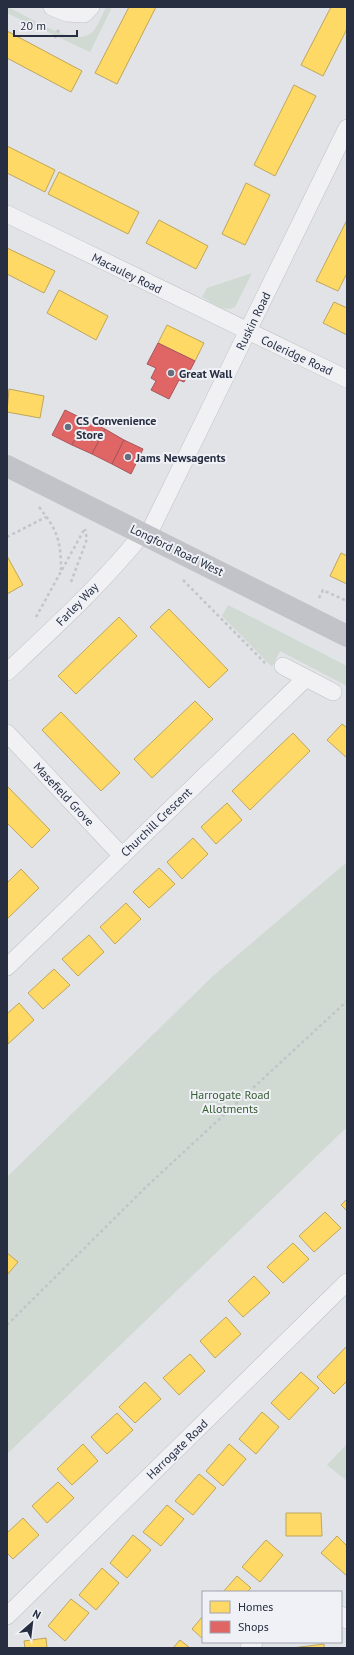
<svg xmlns="http://www.w3.org/2000/svg" width="354" height="1655" font-family="'PT Sans',sans-serif">
<style>
.green{fill:#d0dad2}
.homes{fill:#ffd966;stroke:#bea65b}
.shops{fill:#e06666;stroke:#a8555b}
.lines{fill:none;stroke-linecap:round;stroke-linejoin:round}
.street-casing{stroke:#bfc1c5;stroke-width:18}
.path{stroke:#c3c4ca;stroke-width:2.5;stroke-dasharray:3 3;stroke-linecap:butt}
.street{stroke:#f1f1f3;stroke-width:17}
.secondary{stroke:#c2c3c9;stroke-width:22}
.poi-dot{fill:#686d7b;stroke:#eff1f6;stroke-width:1.5}
.labels{text-anchor:middle;dominant-baseline:central;stroke-width:4;stroke-linejoin:round;paint-order:stroke}
.street-label{font-size:12px;fill:#272e41;stroke:#eff1f6}
.poi-label{font-size:12px;font-weight:bold;fill:#272e41;stroke:#eff1f6;text-anchor:start}
.park-label{font-size:12px;fill:#385d34;stroke:#eff1f6}
</style>
<rect width="100%" height="100%" fill="#e1e3e7"/>
<g class="green">
<path d="M 7,7 C 25,14 73,47 90,34 C 98,28 102,15 106,7 L 112,7 L 90,52 L 7,13 Z"/>
<path d="M 252,273 L 235,307 C 224,313 212,302 202,297 L 207,288 Z"/>
<polygon points="228,605 347,666 347,686 280,651 272,667 222,616"/>
<polygon points="347,862 347,1127 7,1454 7,1177 213,976"/>
<polygon points="347,1444 347,1481 327,1465"/>
</g>
<g class="homes">
<polygon points="129,7 156,7 117,84 95,73"/>
<polygon points="331,7 347,7 347,29 323,76 301,65"/>
<polygon points="7,31 82,71 71,92 7,58"/>
<polygon points="294,85 316,96 275,176 254,165"/>
<polygon points="7,146 55,170 45,192 7,173"/>
<polygon points="59,172 139,212 128,234 48,194"/>
<polygon points="246,183 270,195 245,245 222,234"/>
<polygon points="159,220 208,246 196,269 146,243"/>
<polygon points="347,220 347,273 338,291 316,281"/>
<polygon points="7,248 55,271 44,293 7,274"/>
<polygon points="59,290 108,316 96,340 47,313"/>
<polygon points="334,302 347,308 347,335 323,323"/>
<polygon points="167,325 204,343 195,361 158,343"/>
<polygon points="9,389 44,396 40,418 7,412"/>
<polygon points="341,553 347,556 347,584 330,576"/>
<polygon points="7,556 23,585 7,594"/>
<polygon points="169,609 228,670 209,688 150,627"/>
<polygon points="119,617 137,636 76,694 58,676"/>
<polygon points="195,701 213,719 152,778 134,759"/>
<polygon points="61,712 120,773 101,791 42,730"/>
<polygon points="342,724 347,728 347,758 327,740"/>
<polygon points="293,733 310,751 250,810 232,791"/>
<polygon points="7,786 50,830 32,848 7,823"/>
<polygon points="227,803 242,820 216,844 201,827"/>
<polygon points="193,838 208,854 182,879 167,862"/>
<polygon points="159,868 175,884 149,908 133,892"/>
<polygon points="21,869 39,888 7,919 7,883"/>
<polygon points="126,903 141,919 115,944 100,927"/>
<polygon points="89,935 104,952 78,976 62,959"/>
<polygon points="54,969 70,985 43,1009 28,993"/>
<polygon points="19,1003 34,1020 8,1044 7,1014"/>
<polygon points="347,1199 347,1211 341,1205"/>
<polygon points="325,1212 341,1228 314,1252 299,1236"/>
<polygon points="293,1243 309,1259 283,1283 267,1267"/>
<polygon points="7,1253 18,1262 7,1275"/>
<polygon points="254,1276 270,1293 243,1317 228,1301"/>
<polygon points="226,1317 241,1334 215,1358 200,1341"/>
<polygon points="347,1346 347,1381 334,1394 317,1377"/>
<polygon points="190,1354 205,1371 179,1395 163,1378"/>
<polygon points="301,1372 319,1388 289,1420 271,1403"/>
<polygon points="145,1382 161,1399 135,1423 119,1407"/>
<polygon points="262,1412 279,1427 256,1454 239,1439"/>
<polygon points="117,1413 133,1430 107,1454 91,1437"/>
<polygon points="83,1444 98,1461 72,1485 57,1469"/>
<polygon points="229,1444 246,1459 223,1486 206,1471"/>
<polygon points="199,1474 216,1488 193,1515 175,1501"/>
<polygon points="58,1482 74,1498 47,1523 32,1506"/>
<polygon points="167,1505 184,1519 161,1546 143,1532"/>
<polygon points="286,1513 321,1513 322,1536 286,1536"/>
<polygon points="23,1518 39,1535 13,1559 7,1553 7,1533"/>
<polygon points="133,1535 151,1550 127,1578 110,1563"/>
<polygon points="337,1536 347,1546 347,1576 321,1553"/>
<polygon points="266,1540 283,1555 260,1582 242,1567"/>
<polygon points="102,1568 119,1583 96,1610 79,1595"/>
<polygon points="237,1576 251,1588 247,1592 223,1592"/>
<polygon points="71,1599 89,1613 65,1641 48,1626"/>
<polygon points="203,1616 203,1639 192,1629"/>
<polygon points="46,1638 47,1648 25,1648 24,1641"/>
<polygon points="180,1640 190,1648 173,1648"/>
<polygon points="324,1644 324,1648 292,1648"/>
</g>
<g class="shops">
<polygon points="158,343 195,361 184,382 179,380 169,399 151,390 156,381 151,378 156,368 147,364"/>
<polygon points="65,410 85,420 72,445 52,435"/>
<polygon points="85,420 105,429 92,454 72,445"/>
<polygon points="105,429 124,440 112,464 92,454"/>
<polygon points="124,440 143,449 131,474 112,464"/>
</g>
<g class="lines">
<defs>
<g id="street">
<polyline points="52,7 67,13 84,14 91,7"/>
<polyline points="7,214 347,379"/>
<polyline points="148,535 347,128"/>
<polyline points="283,666 306,678"/>
<path d="M 7,672 C 54,628 103,583 143,533"/>
<polyline points="7,733 122,856"/>
<polyline points="7,967 306,678 333,692"/>
<polyline points="341,1615 347,1620"/>
<polyline points="7,1616 347,1282"/>
<polyline points="249,1648 254,1642"/>
</g>
</defs>
<use href="#street" class="street-casing"/>
<g class="path">
<polyline points="55,38 59,29"/>
<path d="M 39,507 C 58,531 61,541 61,572"/>
<polyline points="7,537 46,517"/>
<polyline points="183,580 265,663"/>
<polyline points="71,582 87,539 85,529"/>
<polyline points="319,598 323,590 347,601"/>
<polyline points="36,617 85,528"/>
<polyline points="7,1325 147,1186 347,1001"/>
</g>
<use href="#street" class="street"/>
<polyline class="secondary" points="7,466 347,636"/>
</g>
<g class="poi-dot">
<circle cx="171" cy="373" r="4"/>
<circle cx="68" cy="427" r="4"/>
<circle cx="128" cy="457" r="4"/>
</g>
<g class="labels">
<g class="street-label">
<text transform="translate(127 273) rotate(26)">Macauley Road</text>
<text transform="translate(253 321) rotate(-64)">Ruskin Road</text>
<text transform="translate(297 355) rotate(25)">Coleridge Road</text>
<text transform="translate(177 550) rotate(26)">Longford Road West</text>
<text transform="translate(77 604) rotate(-46)">Farley Way</text>
<text transform="translate(64 794) rotate(47)">Masefield Grove</text>
<text transform="translate(156 822) rotate(-44)">Churchill Crescent</text>
<text transform="translate(177 1449) rotate(-44)">Harrogate Road</text>
</g>
<g class="poi-label">
<text x="179" y="373">Great Wall</text>
<text x="76" y="420">CS Convenience<tspan x="76" dy="14">Store</tspan></text>
<text x="136" y="457">Jams Newsagents</text>
</g>
<g class="park-label">
<text x="230" y="1094">Harrogate Road<tspan x="230" dy="14">Allotments</tspan></text>
</g>
</g>
<rect width="354" height="1655" fill="none" stroke="#272e41" stroke-width="16"/>
<rect x="202" y="1591" width="140" height="52" fill="#eff1f6" stroke="#9fa3ae"/>
<rect x="210" y="1601" width="20" height="12" fill="#ffd966" stroke="#9fa3ae"/>
<text x="238" y="1611" font-size="12" fill="#272e41">Homes</text>
<rect x="210" y="1621" width="20" height="12" fill="#e06666" stroke="#9fa3ae"/>
<text x="238" y="1631" font-size="12" fill="#272e41">Shops</text>
<g transform="translate(32 1623) rotate(28)" stroke="#eff1f6" stroke-width="3" paint-order="stroke">
<path d="M0-3L7 15L0 10L-7 15Z" fill="#272e41"/>
<text y="-6" font-size="11" font-weight="bold" text-anchor="middle" fill="#272e41">N</text>
</g>
<path d="M14 30v6h63v-6" fill="none" stroke="#272e41" stroke-width="2"/>
<text x="20" y="30" font-size="12" fill="#272e41" stroke="#eff1f6" stroke-width="3" paint-order="stroke">20 m</text>
</svg>
